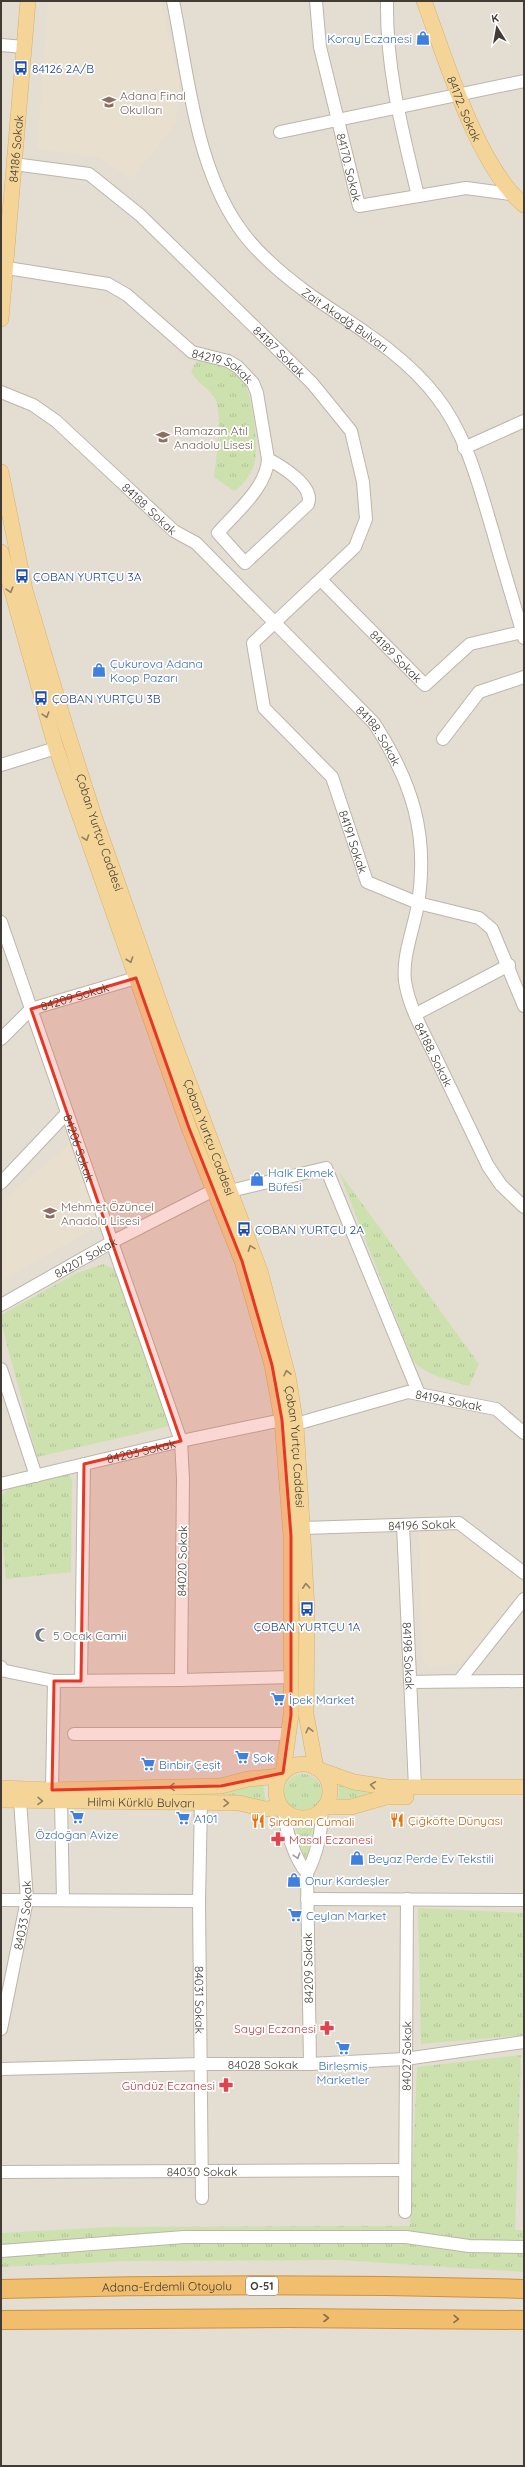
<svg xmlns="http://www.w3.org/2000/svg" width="525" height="2467" font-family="Quicksand,sans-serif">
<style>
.residential{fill:#e3ddd2}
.education{fill:#e8dfce}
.grass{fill:url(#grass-tufts)}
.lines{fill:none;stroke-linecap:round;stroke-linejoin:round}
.minor-casing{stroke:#bdb5aa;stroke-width:14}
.major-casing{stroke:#d8b169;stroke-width:16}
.highway-casing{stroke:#ce923f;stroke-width:20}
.minor{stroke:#fff;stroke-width:12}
.major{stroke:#f5d597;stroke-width:15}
.highway{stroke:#f1be6e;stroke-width:18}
.oneway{stroke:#928061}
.oneway2{stroke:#a09d9a}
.oneway3{stroke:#876f4b}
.marked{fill:#e63724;fill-opacity:0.2;stroke:#e63724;stroke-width:3;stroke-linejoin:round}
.labels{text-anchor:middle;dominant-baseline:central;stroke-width:3.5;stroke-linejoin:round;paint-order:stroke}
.shield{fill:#fff;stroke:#7a7671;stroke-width:1}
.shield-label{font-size:11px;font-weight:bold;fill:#413b34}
.shop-label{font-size:12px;fill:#366cbe;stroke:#fff;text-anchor:start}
.transit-label{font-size:12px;fill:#164399;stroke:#fff;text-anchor:start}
.education-label{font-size:12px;fill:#785e54;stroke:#fff;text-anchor:start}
.street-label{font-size:12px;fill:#413b34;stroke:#fff}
.worship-label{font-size:12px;fill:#5b616d;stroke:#fff;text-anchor:start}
.food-label{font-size:12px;fill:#c56008;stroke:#fff;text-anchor:start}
.health-label{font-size:12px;fill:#be3a42;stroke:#fff;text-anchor:end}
</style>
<defs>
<pattern id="grass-tufts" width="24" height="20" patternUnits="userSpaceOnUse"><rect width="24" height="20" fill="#cde1af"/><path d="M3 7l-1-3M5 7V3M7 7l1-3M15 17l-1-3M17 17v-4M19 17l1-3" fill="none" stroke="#b1c297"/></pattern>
</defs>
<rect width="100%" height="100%" fill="#f0ebe3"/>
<rect class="residential" x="1" y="1" width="523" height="2465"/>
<g class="education">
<polygon points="48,1 161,1 180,81 176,124 132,179 99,158 37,148"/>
<polygon points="70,1143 103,1224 1,1281 1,1202"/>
<polygon points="457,1528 524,1583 524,1588 461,1664 429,1667 422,1659 419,1529"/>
</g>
<g class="grass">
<path d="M 202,360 C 217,361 233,365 242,378 C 252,391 260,450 254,465 C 251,474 242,487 234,491 L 214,477 C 216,458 224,413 214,397 C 207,387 196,382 191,371 L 196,362 Z"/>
<path d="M 339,1172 L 479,1364 L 469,1386 C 450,1380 428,1376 413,1361 Z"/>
<polygon points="103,1264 114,1269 170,1426 37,1457 1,1322 1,1315 77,1273"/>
<polygon points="62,1472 70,1475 72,1481 71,1572 6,1579 1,1522 2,1495 15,1483"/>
<circle cx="303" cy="1793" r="19"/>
<polygon points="263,1784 266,1802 221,1794 14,1796 220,1792"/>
<polygon points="339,1784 381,1794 338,1801"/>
<polygon points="296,1828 313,1828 306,1863"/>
<polygon points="418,1908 524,1913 524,2035 421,2044"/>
<polygon points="521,2055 515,2230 524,2230 524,2272 339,2260 131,2261 1,2267 1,2233 110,2227 410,2226 417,2067"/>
</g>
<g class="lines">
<defs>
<g id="minor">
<path id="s1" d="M 173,1 C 188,74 195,163 238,226 C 256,253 283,275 309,294 C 354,326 402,352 436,396 C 467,435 479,486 493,532 C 503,568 514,603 524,638"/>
<path id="s2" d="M 316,1 L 320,47 L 359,206 L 466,188 L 511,194"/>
<path d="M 387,1 C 386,70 402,129 418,196"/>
<polyline points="1,45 24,47"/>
<polyline points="280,132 524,81"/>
<path id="s3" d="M 14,164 L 89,174 L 140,215 L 312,383 L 351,431 L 363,482 L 366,519 L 355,547 L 253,643 L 264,708 L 332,777 L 367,882 L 418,903 L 479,918 L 492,929 L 524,1006"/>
<path id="s4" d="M 1,267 L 108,284 L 127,295 L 192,352 L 228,361 L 238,367 L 253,383 L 257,393 L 268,459 C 267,487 236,512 218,533 L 245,563 L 308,504 C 315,486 281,466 268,459"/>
<path id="s5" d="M 1,392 L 33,405 L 56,421 L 174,531 L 196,543 L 374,723 C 412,782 429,834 418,904 C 414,928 402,956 405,981 C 409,1008 425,1035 437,1060 C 454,1095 471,1131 488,1166 L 501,1185 L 524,1207"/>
<polyline points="464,448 524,421"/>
<path id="s6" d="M 321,580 L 425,685 L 470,644 L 522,632"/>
<polyline points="443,739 479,692 524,677"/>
<polyline points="1,765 56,748"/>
<path id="s7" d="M 1,922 L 181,1441 L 183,1479 L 181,1680"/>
<polyline points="416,1014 509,965"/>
<path id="s8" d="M 1,1039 L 31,1009 L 136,978"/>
<polyline points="1,1183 67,1113"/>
<polyline points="230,1191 326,1168 419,1394"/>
<path id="s9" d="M 1,1305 L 112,1242 L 214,1190"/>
<polyline points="1,1369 36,1476"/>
<path id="s10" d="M 296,1424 L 408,1392 L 496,1409 L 524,1433"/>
<path id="s11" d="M 1,1484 L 181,1441 L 282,1420"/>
<path id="s12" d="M 403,1525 L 415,1787"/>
<path id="s13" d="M 303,1528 L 459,1523 L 524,1573"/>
<polyline points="524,1599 459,1681 410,1682 524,1681"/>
<polyline points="1,1667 1,1670 54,1681"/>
<polyline points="81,1681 84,1464"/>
<polyline points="74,1734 288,1734"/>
<polyline points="52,1790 54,1681 181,1680 292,1677"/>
<polyline points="61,1801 63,1900"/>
<path id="s14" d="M 201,1802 L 199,1901 L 202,2198"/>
<path d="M 284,1811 C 285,1828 295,1860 307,1873"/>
<polyline points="307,1899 524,1900"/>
<polyline points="1,1900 199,1901"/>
<path id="s15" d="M 1,2029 L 27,1900 L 20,1800"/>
<path d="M 310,2064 L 307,1873 C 316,1856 323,1830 321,1811"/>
<path id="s16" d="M 1,2069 L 202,2064 L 310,2064 L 405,2059 L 524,2042"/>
<path id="s17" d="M 1,2172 L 404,2170"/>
<path id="s18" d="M 405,2212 L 407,1899"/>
<polyline points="1,2251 184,2237 406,2237 469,2246 524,2247"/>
</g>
<g id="major">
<path id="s19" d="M 424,1 C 446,59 477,166 524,205"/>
<path id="s20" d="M 1,319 L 28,1"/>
<path id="s21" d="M 1,472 L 25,590 L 66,728 L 95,819 L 168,1027 L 260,1271 L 288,1376 L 296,1426 L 303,1539 L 307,1609 L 306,1714 L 316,1768"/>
<polyline points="1,552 56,748 189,1128 242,1261 272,1365 282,1420 291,1536 291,1715 283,1773"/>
<circle cx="303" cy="1791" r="27"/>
<polyline points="320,1770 354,1782 387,1787 524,1787"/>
<polyline points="1,1788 52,1790 221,1786 248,1779 280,1776"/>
<path id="s22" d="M 1,1800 L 239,1803 L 265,1809 L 281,1808"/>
<polyline points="324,1807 351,1807 386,1797 406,1797"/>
</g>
<g id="highway">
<path id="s23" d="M 1,2289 C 175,2284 350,2284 524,2289"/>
<polyline points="1,2320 287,2318 524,2320"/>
</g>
</defs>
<use href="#minor" class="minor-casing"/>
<use href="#major" class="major-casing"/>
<use href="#highway" class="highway-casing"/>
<use href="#minor" class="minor"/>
<use href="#major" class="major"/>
<use href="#highway" class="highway"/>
</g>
<defs><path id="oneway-chevron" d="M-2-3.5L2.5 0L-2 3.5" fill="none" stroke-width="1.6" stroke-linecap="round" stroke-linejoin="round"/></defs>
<g class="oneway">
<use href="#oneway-chevron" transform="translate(10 590) rotate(74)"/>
<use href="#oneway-chevron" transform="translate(46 715) rotate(73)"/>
<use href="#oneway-chevron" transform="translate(86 838) rotate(71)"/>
<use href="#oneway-chevron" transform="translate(130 960) rotate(71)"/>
<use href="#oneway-chevron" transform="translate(251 1248) rotate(-110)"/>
<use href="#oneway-chevron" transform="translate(287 1373) rotate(-103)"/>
<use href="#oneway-chevron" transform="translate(306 1586) rotate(-93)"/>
<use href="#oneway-chevron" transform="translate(309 1730) rotate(-103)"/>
<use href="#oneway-chevron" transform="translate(373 1785) rotate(-172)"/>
<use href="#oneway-chevron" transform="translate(172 1787) rotate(179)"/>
<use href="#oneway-chevron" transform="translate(40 1801) rotate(1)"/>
<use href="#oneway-chevron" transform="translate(226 1803) rotate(1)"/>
</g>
<use class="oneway2" href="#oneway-chevron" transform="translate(297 1856) rotate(72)"/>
<g class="oneway3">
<use href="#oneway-chevron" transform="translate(326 2318)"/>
<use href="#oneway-chevron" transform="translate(456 2319) rotate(1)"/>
</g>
<path class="marked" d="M 136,978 L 189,1128 L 242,1261 L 272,1365 L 282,1420 L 291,1536 L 291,1715 L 283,1773 L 221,1786 L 52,1790 L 54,1681 L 81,1681 L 84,1464 L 181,1441 L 31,1009 Z"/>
<defs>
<symbol id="shop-bare" viewBox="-9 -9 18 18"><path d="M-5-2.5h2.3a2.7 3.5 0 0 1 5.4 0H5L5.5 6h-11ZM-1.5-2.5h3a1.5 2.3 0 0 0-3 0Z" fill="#3f7fe0" stroke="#fff" stroke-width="2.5" paint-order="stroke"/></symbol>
<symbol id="bus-bare" viewBox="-9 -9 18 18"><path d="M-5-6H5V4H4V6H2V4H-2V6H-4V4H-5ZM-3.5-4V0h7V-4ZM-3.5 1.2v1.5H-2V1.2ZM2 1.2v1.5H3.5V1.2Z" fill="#1a4fb4" stroke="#fff" stroke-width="2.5" paint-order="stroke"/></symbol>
<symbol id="school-bare" viewBox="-9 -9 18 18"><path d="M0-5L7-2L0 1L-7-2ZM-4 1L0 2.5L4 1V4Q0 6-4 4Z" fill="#8d6e63" stroke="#fff" stroke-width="2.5" paint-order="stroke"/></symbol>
<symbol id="mosque-bare" viewBox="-9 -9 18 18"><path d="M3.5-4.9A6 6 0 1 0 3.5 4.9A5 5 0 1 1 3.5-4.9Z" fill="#6b7280" stroke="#fff" stroke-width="2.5" paint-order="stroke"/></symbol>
<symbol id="supermarket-bare" viewBox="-9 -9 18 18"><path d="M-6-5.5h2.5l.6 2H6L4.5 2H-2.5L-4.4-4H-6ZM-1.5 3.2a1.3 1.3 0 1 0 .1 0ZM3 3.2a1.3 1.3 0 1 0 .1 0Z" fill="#3f7fe0" stroke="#fff" stroke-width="2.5" paint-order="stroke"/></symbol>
<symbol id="restaurant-bare" viewBox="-9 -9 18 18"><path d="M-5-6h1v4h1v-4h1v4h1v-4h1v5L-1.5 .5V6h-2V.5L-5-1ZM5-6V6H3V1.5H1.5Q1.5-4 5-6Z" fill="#e8710a" stroke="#fff" stroke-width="2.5" paint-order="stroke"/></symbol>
<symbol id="pharmacy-bare" viewBox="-9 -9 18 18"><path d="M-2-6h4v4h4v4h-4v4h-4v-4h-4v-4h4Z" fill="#e0444e" stroke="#fff" stroke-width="2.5" paint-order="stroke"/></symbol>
</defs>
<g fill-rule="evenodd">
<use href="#shop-bare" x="413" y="28" width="20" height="20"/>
<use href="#bus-bare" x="11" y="58" width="20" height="20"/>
<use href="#school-bare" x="99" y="92" width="20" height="20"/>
<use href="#school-bare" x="153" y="427" width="20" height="20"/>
<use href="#bus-bare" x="12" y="566" width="20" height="20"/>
<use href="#shop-bare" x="89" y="660" width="20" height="20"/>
<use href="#bus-bare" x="31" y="688" width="20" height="20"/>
<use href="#shop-bare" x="247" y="1169" width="20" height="20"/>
<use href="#school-bare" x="40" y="1203" width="20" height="20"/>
<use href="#bus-bare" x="234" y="1219" width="20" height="20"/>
<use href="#bus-bare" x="297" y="1599" width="20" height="20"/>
<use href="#mosque-bare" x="32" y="1625" width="20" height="20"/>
<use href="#supermarket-bare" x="268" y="1689" width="20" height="20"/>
<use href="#supermarket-bare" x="232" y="1747" width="20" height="20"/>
<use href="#supermarket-bare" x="138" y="1754" width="20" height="20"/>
<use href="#supermarket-bare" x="67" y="1807" width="20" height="20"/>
<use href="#supermarket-bare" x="173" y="1808" width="20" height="20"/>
<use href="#restaurant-bare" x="387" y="1810" width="20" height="20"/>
<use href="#restaurant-bare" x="248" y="1811" width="20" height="20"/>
<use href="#pharmacy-bare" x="268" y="1829" width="20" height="20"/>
<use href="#shop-bare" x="347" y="1848" width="20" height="20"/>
<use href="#shop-bare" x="284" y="1870" width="20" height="20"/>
<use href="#supermarket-bare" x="285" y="1905" width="20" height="20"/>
<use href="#pharmacy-bare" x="317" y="2018" width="20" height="20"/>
<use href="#supermarket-bare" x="333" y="2038" width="20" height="20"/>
<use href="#pharmacy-bare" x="216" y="2075" width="20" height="20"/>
</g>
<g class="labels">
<rect class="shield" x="246" y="2277" width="32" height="18" rx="3"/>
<g class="shield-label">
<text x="262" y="2286">O-51</text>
</g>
<g class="shop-label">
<text x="412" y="38" text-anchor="end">Koray Eczanesi</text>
<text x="110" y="663">Çukurova Adana<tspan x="110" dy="14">Koop Pazarı</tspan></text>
<text x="268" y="1172">Halk Ekmek<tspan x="268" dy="14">Büfesi</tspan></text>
<text x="289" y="1699">İpek Market</text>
<text x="253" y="1757">Şok</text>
<text x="159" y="1764">Binbir Çeşit</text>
<text x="194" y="1818">A101</text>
<text x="77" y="1834" text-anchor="middle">Özdoğan Avize</text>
<text x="368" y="1858">Beyaz Perde Ev Tekstili</text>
<text x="305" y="1880">Onur Kardeşler</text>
<text x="306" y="1915">Ceylan Market</text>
<text x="343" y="2065" text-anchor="middle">Birleşmiş<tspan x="343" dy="14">Marketler</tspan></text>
</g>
<g class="transit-label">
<text x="32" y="68">84126 2A/B</text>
<text x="33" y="576">ÇOBAN YURTÇU 3A</text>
<text x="52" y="698">ÇOBAN YURTÇU 3B</text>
<text x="255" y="1229">ÇOBAN YURTÇU 2A</text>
<text x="307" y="1626" text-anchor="middle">ÇOBAN YURTÇU 1A</text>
</g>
<g class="education-label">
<text x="120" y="95">Adana Final<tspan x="120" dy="14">Okulları</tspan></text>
<text x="174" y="430">Ramazan Atıl<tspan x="174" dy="14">Anadolu Lisesi</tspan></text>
<text x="61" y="1206">Mehmet Özüncel<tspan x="61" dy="14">Anadolu Lisesi</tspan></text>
</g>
<g class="street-label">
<text stroke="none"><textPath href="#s19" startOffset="115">84172. Sokak</textPath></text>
<text stroke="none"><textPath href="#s20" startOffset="171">84186 Sokak</textPath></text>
<text stroke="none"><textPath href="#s2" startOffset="170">84170. Sokak</textPath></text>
<text stroke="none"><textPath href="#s1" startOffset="379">Zait Akadğ Bulvarı</textPath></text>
<text stroke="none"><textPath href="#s3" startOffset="336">84187 Sokak</textPath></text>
<text stroke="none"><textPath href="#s4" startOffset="251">84219 Sokak</textPath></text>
<text stroke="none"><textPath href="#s5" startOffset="191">84188. Sokak</textPath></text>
<text stroke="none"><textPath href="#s6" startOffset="107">84189 Sokak</textPath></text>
<text stroke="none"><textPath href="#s5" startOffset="515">84188. Sokak</textPath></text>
<text stroke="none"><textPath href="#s21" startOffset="374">Çoban Yurtçu Caddesi</textPath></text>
<text stroke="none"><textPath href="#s3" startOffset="934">84191 Sokak</textPath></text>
<text stroke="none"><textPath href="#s8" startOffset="88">84209 Sokak</textPath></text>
<text stroke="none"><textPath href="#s5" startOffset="851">84188. Sokak</textPath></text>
<text stroke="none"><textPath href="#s21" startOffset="698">Çoban Yurtçu Caddesi</textPath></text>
<text stroke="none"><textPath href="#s7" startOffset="239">84206 Sokak</textPath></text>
<text stroke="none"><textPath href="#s9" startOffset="97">84207 Sokak</textPath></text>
<text stroke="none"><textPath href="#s10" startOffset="158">84194 Sokak</textPath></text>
<text stroke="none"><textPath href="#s21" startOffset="1021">Çoban Yurtçu Caddesi</textPath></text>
<text stroke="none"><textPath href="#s11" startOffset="144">84203 Sokak</textPath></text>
<text stroke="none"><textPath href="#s13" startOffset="119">84196 Sokak</textPath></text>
<text transform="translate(182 1561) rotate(-89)">84020 Sokak</text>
<text stroke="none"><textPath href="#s12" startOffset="131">84198 Sokak</textPath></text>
<text stroke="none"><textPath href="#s22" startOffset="140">Hilmi Kürklü Bulvarı</textPath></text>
<text stroke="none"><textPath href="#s15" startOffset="116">84033 Sokak</textPath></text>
<text transform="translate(308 1968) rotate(-91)">84209 Sokak</text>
<text stroke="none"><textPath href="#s14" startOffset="198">84031 Sokak</textPath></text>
<text stroke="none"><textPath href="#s18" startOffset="156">84027 Sokak</textPath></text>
<text stroke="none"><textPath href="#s16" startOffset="262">84028 Sokak</textPath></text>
<text stroke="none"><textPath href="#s17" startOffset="201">84030 Sokak</textPath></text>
<text stroke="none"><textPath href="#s23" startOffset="166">Adana-Erdemli Otoyolu</textPath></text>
</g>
<g class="worship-label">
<text x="53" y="1635">5 Ocak Camii</text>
</g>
<g class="food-label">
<text x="408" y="1820">Çiğköfte Dünyası</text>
<text x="269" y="1821">Şırdancı Cumali</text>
</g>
<g class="health-label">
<text x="289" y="1839" text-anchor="start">Masal Eczanesi</text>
<text x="316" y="2028">Saygı Eczanesi</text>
<text x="215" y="2085">Gündüz Eczanesi</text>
</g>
</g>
<rect width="525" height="2467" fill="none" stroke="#413b34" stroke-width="4"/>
<g transform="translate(497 28) rotate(349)" stroke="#ffffff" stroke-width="3" paint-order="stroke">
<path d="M0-3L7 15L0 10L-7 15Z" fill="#413b34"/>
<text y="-6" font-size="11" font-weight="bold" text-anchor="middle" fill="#413b34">K</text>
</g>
</svg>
